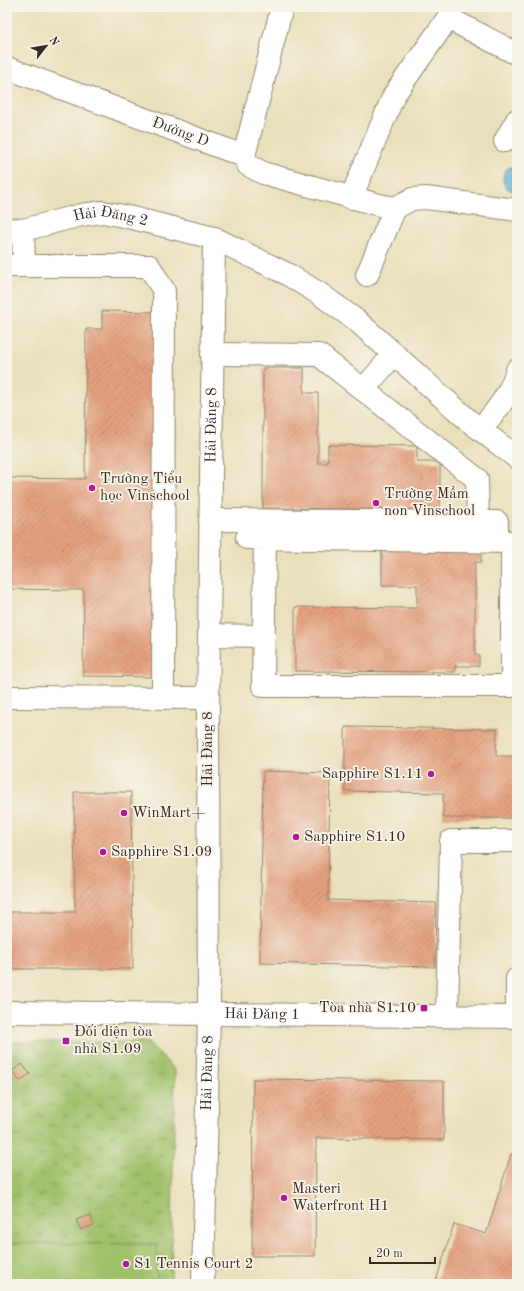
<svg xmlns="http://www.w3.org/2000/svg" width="524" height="1291" font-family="'Old Standard TT',serif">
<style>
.grass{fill:url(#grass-tufts);stroke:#6e7644}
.pitch{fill:#a0c16a;stroke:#6e7644}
.water{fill:url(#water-ripples);stroke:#486a77}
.building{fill:url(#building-hatch)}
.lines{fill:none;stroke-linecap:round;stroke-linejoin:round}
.minor-casing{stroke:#92856d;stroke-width:24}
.minor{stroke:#fff;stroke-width:22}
.poi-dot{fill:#b5179e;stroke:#f7f3e8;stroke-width:1.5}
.labels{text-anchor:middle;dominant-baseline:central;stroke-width:3.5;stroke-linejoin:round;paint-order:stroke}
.street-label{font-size:15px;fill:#3b2a1e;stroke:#f7f3e8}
.poi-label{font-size:15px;fill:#3b2a1e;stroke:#f7f3e8;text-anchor:start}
</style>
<defs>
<pattern id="grass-tufts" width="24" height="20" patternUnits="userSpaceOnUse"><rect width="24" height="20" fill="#a0c16a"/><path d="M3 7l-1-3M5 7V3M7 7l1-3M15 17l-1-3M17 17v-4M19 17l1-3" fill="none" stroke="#849d57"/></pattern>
<pattern id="water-ripples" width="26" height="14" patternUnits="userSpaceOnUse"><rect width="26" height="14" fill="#54a9d0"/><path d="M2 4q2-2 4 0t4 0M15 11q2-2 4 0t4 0" fill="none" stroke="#478aa8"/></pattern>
<pattern id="building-hatch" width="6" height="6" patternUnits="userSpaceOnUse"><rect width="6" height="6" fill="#e5a17f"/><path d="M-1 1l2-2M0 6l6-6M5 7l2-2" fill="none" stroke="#bb8367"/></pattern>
</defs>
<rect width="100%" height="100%" fill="#f7f3e8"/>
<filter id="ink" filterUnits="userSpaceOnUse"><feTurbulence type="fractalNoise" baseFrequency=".025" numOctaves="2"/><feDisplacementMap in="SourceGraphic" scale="8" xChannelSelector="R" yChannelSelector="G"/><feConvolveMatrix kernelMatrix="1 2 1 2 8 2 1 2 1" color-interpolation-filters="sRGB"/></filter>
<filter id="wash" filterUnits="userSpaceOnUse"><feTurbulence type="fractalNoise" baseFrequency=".012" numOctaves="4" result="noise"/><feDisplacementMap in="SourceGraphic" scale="16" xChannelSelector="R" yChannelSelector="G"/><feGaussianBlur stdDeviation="0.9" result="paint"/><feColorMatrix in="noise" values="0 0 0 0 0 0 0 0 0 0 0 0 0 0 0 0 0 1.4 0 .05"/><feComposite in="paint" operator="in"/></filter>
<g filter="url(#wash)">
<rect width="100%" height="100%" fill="#eae0bc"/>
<polygon class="grass" points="7,1042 148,1042 175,1070 171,1284 7,1284"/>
<polygon class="pitch" points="7,1243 157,1244 157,1284 7,1284"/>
<path class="water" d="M 517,165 L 517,192 C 503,191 498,177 508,168 Z"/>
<g id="blocks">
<g class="building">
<polygon points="102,311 156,312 153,677 83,676 84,590 7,589 7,478 85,479 86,329 102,329"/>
<polygon points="263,368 304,368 304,393 318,393 318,463 328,463 328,445 417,446 417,462 440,462 440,510 263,508"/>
<polygon points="382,545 481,552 481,563 475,562 475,655 479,655 479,666 455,666 455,672 295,671 295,607 417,608 417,585 382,585"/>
<polygon points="345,727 497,729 496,756 517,756 517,818 443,818 443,793 345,791"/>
<polygon points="263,771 330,773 328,900 436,903 435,967 260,963"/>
<polygon points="74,792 131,792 133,969 7,969 7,912 75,912"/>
<polygon points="22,1064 30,1074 20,1081 12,1071"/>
<polygon points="253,1079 444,1081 444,1140 316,1138 315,1256 252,1256"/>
<polygon points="511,1154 517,1156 517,1284 435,1284 454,1224 486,1234"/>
<polygon points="90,1215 94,1225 81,1230 76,1220"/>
</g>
</g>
</g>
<g filter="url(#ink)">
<use href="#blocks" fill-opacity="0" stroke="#92856d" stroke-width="1"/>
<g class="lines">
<defs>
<g id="minor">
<polyline points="448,18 517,54"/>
<path id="s1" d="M 7,68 L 244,156 L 248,165 L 263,173 L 379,205 L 395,208 L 412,199 L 426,198 L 517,210"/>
<polyline points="505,141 517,120"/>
<polyline points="244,156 282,7"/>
<polyline points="351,198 394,95 448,18 451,7"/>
<path id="s2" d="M 7,229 L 23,230 L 81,215 L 103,212 L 128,217 L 214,238 L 287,274 L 320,294 L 357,321 L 468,420 L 517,458"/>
<polyline points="23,230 24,266"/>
<polyline points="7,266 149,266 164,291 163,698"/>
<polyline points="367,275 395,208"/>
<polyline points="212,354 319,355 477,479 478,522"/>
<polyline points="363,390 394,354"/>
<path d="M 480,429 C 497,411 510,394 517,370"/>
<polyline points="210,520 497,522 497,541"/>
<polyline points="247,538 512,542 512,686 263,686 265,538"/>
<polyline points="209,635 264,636"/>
<polyline points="7,697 208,698"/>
<path id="s3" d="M 7,1012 L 517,1017"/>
<polyline points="447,1016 451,841 517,841"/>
<polyline points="517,1017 517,979"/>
<path id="s4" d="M 203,1284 L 209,1015 L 208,716 L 214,238"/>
</g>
</defs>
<use href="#minor" class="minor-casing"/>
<use href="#minor" class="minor"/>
</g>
</g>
<g class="poi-dot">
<circle cx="92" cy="488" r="4"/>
<circle cx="376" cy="503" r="4"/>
<circle cx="431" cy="774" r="4"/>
<circle cx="124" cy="813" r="4"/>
<circle cx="296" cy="837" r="4"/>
<circle cx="103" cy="852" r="4"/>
<rect x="420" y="1004" width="8" height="8" rx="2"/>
<rect x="62" y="1037" width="8" height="8" rx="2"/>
<circle cx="284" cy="1198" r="4"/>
<circle cx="126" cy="1264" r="4"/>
</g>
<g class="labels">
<g class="street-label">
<text stroke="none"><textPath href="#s1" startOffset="185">Đường D</textPath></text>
<text stroke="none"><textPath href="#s2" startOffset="106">Hải Đăng 2</textPath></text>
<text stroke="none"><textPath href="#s4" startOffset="859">Hải Đăng 8</textPath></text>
<text transform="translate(208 749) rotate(-90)">Hải Đăng 8</text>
<text stroke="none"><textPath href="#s3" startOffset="255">Hải Đăng 1</textPath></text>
<text stroke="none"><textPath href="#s4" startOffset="211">Hải Đăng 8</textPath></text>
</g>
<g class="poi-label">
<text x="100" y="479">Trường Tiểu<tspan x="100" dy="17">học Vinschool</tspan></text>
<text x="384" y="494">Trường Mầm<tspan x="384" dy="17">non Vinschool</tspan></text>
<text x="423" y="774" text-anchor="end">Sapphire S1.11</text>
<text x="132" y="813">WinMart+</text>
<text x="304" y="837">Sapphire S1.10</text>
<text x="111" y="852">Sapphire S1.09</text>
<text x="416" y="1008" text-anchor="end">Tòa nhà S1.10</text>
<text x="74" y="1032">Đối diện tòa<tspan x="74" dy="17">nhà S1.09</tspan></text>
<text x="292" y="1189">Masteri<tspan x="292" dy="17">Waterfront H1</tspan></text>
<text x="134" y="1264">S1 Tennis Court 2</text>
</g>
</g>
<rect width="524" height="1291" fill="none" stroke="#f7f3e8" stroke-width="24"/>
<g transform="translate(46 46) rotate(59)" stroke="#f7f3e8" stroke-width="3" paint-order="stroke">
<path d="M0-3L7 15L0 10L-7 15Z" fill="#3b2a1e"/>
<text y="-6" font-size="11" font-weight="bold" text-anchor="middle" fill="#3b2a1e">N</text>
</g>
<path d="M370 1257v6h65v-6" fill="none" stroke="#3b2a1e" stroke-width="2"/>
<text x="376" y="1257" font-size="12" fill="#3b2a1e" stroke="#f7f3e8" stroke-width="3" paint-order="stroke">20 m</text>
</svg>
